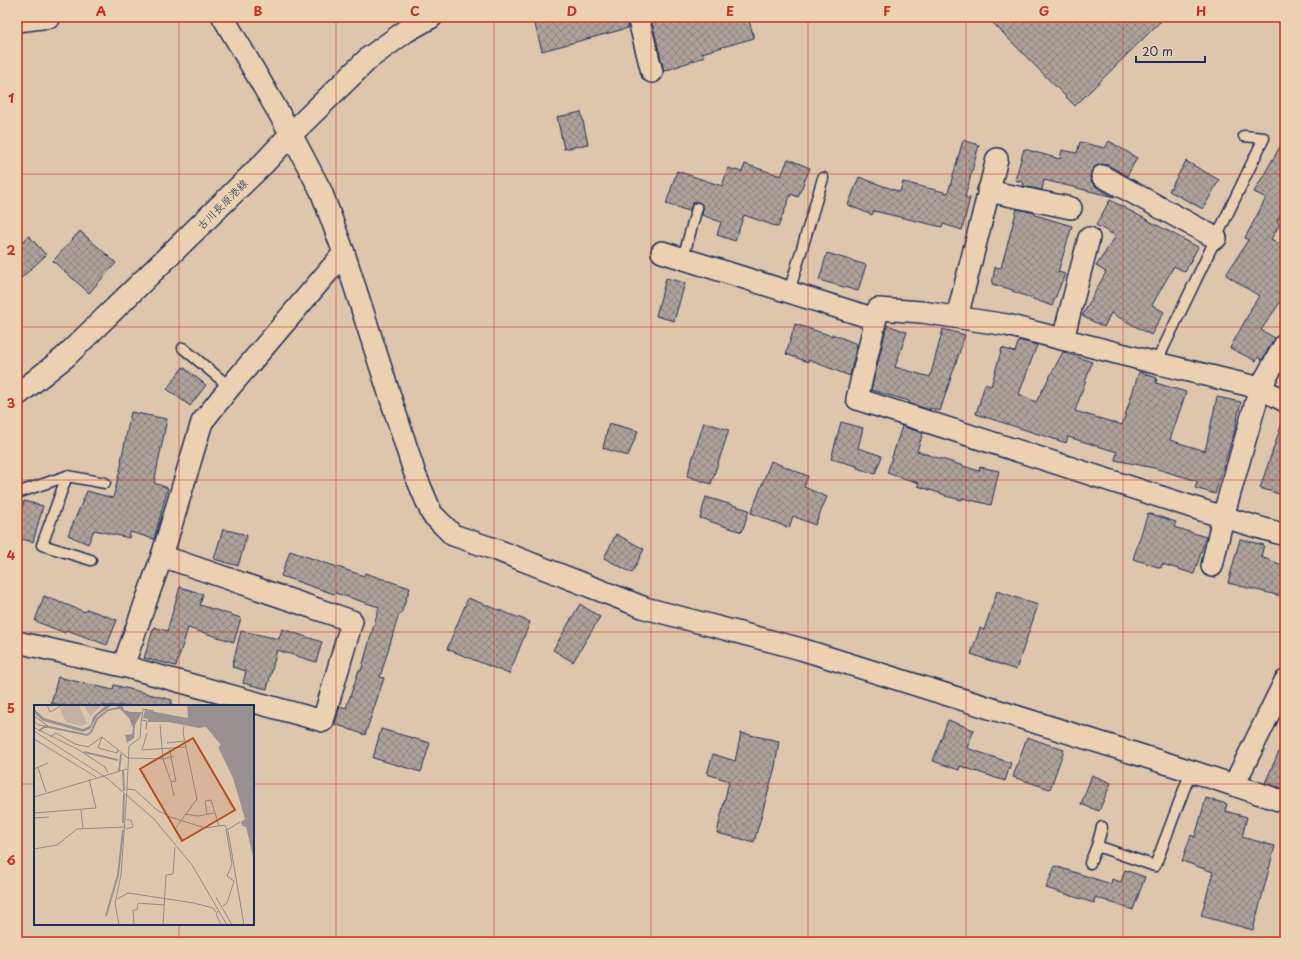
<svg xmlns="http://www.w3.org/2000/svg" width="1302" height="959" font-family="'Playpen Sans','Klee One',sans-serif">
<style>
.building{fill:url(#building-cross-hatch);stroke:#1b2f5e}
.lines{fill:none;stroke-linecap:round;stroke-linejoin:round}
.service-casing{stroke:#1b2f5e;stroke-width:13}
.minor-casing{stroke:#1b2f5e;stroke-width:24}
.secondary-casing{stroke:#1b2f5e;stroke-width:25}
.service{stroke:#ebd0b2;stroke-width:10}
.minor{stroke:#ebd0b2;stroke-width:21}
.secondary{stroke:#ebd0b2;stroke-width:22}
.grid{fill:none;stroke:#c8321e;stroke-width:1;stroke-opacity:0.55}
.labels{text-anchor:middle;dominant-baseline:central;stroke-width:3;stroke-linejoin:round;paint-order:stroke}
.street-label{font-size:11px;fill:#1b2f5e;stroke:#ebd0b2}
.inset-river{fill:none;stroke:#999191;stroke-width:2}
.inset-road{fill:none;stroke:#908a8d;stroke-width:1}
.view{fill:#b54e20;fill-opacity:0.15;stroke:#b54e20;stroke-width:2}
.inset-edge{fill:none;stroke:#1b2f5e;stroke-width:2}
.neatline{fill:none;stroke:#c8321e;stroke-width:1.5}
.grid-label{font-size:13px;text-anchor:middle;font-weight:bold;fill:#c8321e}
</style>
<defs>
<pattern id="building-cross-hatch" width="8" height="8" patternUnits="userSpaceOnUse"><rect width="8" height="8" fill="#aea19a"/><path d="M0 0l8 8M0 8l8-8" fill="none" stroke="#8d8481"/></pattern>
</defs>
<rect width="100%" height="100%" fill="#dec6ad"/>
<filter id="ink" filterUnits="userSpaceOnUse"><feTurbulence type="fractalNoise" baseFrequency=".025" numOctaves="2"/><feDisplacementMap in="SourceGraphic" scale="8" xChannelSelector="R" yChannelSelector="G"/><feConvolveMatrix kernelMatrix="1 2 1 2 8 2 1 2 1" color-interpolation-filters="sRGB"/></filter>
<g filter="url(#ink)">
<g class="building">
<polygon points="533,17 626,17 628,28 542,51"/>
<polygon points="658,17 748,17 754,38 702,53 704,57 664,71 651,19"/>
<polygon points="987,17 1165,17 1075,106"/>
<polygon points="581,112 588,144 564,149 557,117"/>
<polygon points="1285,138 1285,209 1284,208 1277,222 1280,224 1271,239 1285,247 1285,295 1261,330 1275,338 1262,360 1258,357 1256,361 1230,348 1251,310 1250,310 1259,296 1226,275 1248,240 1245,238 1266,198 1254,192"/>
<polygon points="963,140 979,145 965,197 970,198 962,230 943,224 942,227 874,211 872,215 848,205 859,177 900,192 903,182 948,193"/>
<polygon points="1109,141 1137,158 1127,176 1108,165 1102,164 1096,166 1092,170 1090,177 1092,183 1096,187 1114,197 1044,180 1042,190 1023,186 1024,183 1015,180 1024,149 1060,159 1062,150 1077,153 1080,142 1105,148"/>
<polygon points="788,159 810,168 798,197 791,194 778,227 744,215 735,241 717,235 721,222 702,215 703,207 699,202 693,203 689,211 666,204 677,171 722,186 728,168 742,172 745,164 781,176"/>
<polygon points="1186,161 1219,180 1203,209 1169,191"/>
<polygon points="1110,200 1198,247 1185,272 1174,266 1152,305 1164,312 1151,335 1111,313 1104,327 1082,316 1106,272 1096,266 1116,236 1096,225"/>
<polygon points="1017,209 1035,213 1035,215 1072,226 1058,272 1065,274 1052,306 1012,291 1013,290 992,284 995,267 1001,268"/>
<polygon points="80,231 116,263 89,293 53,261"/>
<polygon points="29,236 46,255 17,282 17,247"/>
<polygon points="827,253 866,265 858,291 819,280"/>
<polygon points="666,278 685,283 674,321 656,316"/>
<polygon points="795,324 832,336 832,334 857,344 850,376 809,360 808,362 786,354"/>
<polygon points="887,325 907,332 895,367 930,377 943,329 965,335 940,411 930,408 930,410 909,403 909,401 871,390"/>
<polygon points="1019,340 1037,345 1019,394 1036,402 1063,352 1092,362 1075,411 1122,425 1139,372 1157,378 1156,383 1186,392 1170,440 1205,451 1217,397 1241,402 1234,433 1215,494 1195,488 1197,481 1154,468 1115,460 1117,452 1068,437 1066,443 976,414 985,384 991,386 1002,348 1015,352"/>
<polygon points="183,367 206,385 190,406 167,389"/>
<polygon points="131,412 167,419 154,483 168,488 154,539 130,532 129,538 94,530 88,544 68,535 87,491 113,498 122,462 121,461"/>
<polygon points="704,422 729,430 711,484 687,476"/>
<polygon points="841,422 863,428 858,448 882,456 875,474 857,468 857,466 831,459"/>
<polygon points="609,423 638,431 628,456 603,448"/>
<polygon points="1282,423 1285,423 1285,496 1260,488"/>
<polygon points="902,426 923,433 917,451 979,471 980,467 999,471 991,505 962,498 962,500 945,496 945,495 918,486 919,483 887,473"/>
<polygon points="771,461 808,476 804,487 827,497 815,525 793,516 789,528 751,513"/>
<polygon points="706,497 749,510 742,532 700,518"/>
<polygon points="24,501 43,506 33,542 17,538 17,525"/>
<polygon points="1148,513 1176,522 1174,527 1206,537 1194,574 1162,564 1161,568 1133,559"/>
<polygon points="223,529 247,535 238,566 214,559"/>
<polygon points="616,534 644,549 632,573 604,558"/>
<polygon points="1240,539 1264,545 1261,557 1285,566 1285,597 1228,583"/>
<polygon points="290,551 364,576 365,573 410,588 401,614 399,614 380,677 384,678 365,735 335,724 340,706 346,708 359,670 361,671 379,607 335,593 334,594 281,576"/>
<polygon points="180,587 203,594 200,605 241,618 234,642 188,628 176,666 144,658 154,627 167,631"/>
<polygon points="997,591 1038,605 1016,670 971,654 980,628 984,630"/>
<polygon points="44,596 85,612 87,609 117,620 107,645 67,630 65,633 35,621"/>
<polygon points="468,598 530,622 509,674 447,649"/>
<polygon points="580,604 600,617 573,662 553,650"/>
<polygon points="282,629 322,642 316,662 277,650 267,689 243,683 246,671 232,667 241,631 279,639"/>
<polygon points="58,677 113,690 114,685 172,700 171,706 64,706 51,703"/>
<polygon points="948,720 974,730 967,748 1011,763 1005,781 960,766 959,770 933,761"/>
<polygon points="381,729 430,743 421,772 373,758"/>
<polygon points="741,733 779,741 775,767 754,842 717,833 729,781 707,774 713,754 735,761"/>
<polygon points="1027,737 1064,750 1050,789 1013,777"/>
<polygon points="1285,738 1285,789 1265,783"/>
<polygon points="1092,775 1111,783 1099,811 1081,804"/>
<polygon points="1206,798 1227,804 1225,811 1247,817 1242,837 1275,846 1253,930 1201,916 1213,872 1182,861 1191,835 1195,837"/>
<polygon points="1055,866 1111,884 1112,879 1121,882 1125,870 1145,877 1133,910 1095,897 1094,903 1046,888"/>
</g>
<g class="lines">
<defs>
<g id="service">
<polyline points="683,258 697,208"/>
<polyline points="789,292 823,178"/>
<polyline points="183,348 230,387"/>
<polyline points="1156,363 1264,138 1244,136"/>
<polyline points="67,476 105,483"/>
<polyline points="17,493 67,476 42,545 91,560"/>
<polyline points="1102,827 1097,846 1155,866 1191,771"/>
<polyline points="1090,863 1097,846"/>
</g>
<g id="minor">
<polyline points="223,17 291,134 321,191 344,253 415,474 432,514 453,535 497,550 645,608 801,649 1191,771 1285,802"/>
<polyline points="638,17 652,72"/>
<polyline points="17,21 50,17"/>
<polyline points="1102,176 1216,238"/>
<polyline points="988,191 1071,208"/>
<polyline points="662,252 875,319"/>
<polygon points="878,309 922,312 1007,325 1156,363 1260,388 1223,517 857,399"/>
<polyline points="957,317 997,159"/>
<polyline points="1063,339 1089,238"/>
<polyline points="1285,344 1260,388 1285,401"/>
<polyline points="1212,566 1223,517 1285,535"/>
<polyline points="17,642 123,666 323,721 352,621 162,556"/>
<polyline points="123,666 162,556 202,422 230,387 344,253"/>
<polyline points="1234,785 1285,681"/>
</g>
<polyline id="secondary" points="17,395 65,357 265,162 291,134 369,58 406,31 431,17"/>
</defs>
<use href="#service" class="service-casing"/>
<use href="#minor" class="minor-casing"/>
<use href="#secondary" class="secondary-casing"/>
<use href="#service" class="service"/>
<use href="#minor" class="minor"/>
<use href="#secondary" class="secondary"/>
</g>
</g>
<path class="grid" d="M 179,17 L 179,706M 336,17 L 336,942M 494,17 L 494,942M 651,17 L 651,942M 808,17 L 808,942M 966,17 L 966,942M 1123,17 L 1123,942M 17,174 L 1285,174M 17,327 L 1285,327M 17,480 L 1285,480M 17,632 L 1285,632M 17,784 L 35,784M 253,784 L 1285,784M 179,924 L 179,942"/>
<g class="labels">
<g class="street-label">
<text transform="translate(222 204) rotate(-45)">古川長原港線</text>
</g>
</g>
<g transform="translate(34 705)">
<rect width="220" height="220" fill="#dec6ad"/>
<path d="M 50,0 L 68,0 L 56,11 Z" fill="#c2b0a2"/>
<path d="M 31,0 L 45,0 L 53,19 L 48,21 L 32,17 L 26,4 Z" fill="#c2b0a2"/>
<path d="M 72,0 L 78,0 L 63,11 L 56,24 L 49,27 L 9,16 L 0,8 L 0,4 L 10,13 L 49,24 L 57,20 L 59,12 ZM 82,0 L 88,0 L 90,5 L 97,7 L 108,7 L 101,20 L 100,33 L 93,38 L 91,30 L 98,29 L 99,23 L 95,13 ZM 153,0 L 218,0 L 220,3 L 220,156 L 212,122 L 208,121 L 207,117 L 211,114 L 199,73 L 184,42 L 187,40 L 172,22 L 165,23 L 134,17 L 114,17 L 114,14 L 109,13 L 111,5 L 154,13 Z" fill="#999191"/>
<path class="inset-river" d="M 5,26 L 10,22 L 15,22 L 53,30 L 57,27 L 63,14 L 74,5 L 85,3M 50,47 L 84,55M 85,66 L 87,49M 89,66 L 90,86M 89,118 L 90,89M 72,211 L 84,170 L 89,125"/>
<path class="inset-road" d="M 13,0 L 16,7 L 29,0M 0,11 L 14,21 L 4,20 L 0,16M 108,15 L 113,16 L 112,24M 107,18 L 109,4 L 120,6M 1,23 L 45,45 L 71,62 L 74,68M 0,26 L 74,74 L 120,114 L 158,160 L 193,220M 113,28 L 108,45 L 152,42M 16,32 L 22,28 L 41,39 L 54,42 L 68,32 L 94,53 L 129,54 L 126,20M 68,32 L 64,43 L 83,48 L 84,45M 0,34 L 62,72M 133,38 L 150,36M 135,43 L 137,52 L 140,51M 137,52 L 142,76 L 137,77 L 129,54 ZM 4,63 L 12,87M 0,64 L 14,58M 137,77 L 140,91M 93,84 L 95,41 L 106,33 L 107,18M 0,92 L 93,64M 47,105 L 49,123M 0,108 L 62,103 L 55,74M 151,109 L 164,111 L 180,108M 173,109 L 171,96 L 177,95 L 185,121M 0,113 L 15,112M 92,124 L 99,122 L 97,115 L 92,115M 194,126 L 210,220M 147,137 L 149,135 L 141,124 L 163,94 L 149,28 L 150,21M 0,144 L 23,140 L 43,124 L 92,122M 182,192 L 198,220M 83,194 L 94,188 L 160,198 L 179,203 L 182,207M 189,201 L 193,198 L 200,176 L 193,171 L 198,159 L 192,124M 184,206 L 182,209 L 187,220M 39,220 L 58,220M 85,220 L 81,198 L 87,170 L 93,84 L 101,85 L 123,105 L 136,112 L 171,123 L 191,120 L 193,125 L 206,117M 100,220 L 99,205 L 103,205 L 104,198 L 130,200M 129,220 L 132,170 L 139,169 L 141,142"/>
<path class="view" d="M 159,33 L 201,105 L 148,136 L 106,64 Z"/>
<rect width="220" height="220" class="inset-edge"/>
</g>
<rect width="1302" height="959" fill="none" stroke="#ebd0b2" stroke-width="44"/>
<path d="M1136 56v6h69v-6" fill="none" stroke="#1b2f5e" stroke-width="2"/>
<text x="1142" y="56" font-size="12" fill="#1b2f5e" stroke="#ebd0b2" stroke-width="3" paint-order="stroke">20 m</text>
<rect x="22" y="22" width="1258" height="915" class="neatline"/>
<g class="grid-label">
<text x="101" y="16">A</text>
<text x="258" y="16">B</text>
<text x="415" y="16">C</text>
<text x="572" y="16">D</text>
<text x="730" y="16">E</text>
<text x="887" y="16">F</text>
<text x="1044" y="16">G</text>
<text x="1201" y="16">H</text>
<text x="11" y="103">1</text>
<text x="11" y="255">2</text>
<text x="11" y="408">3</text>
<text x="11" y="560">4</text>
<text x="11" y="713">5</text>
<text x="11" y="865">6</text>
</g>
</svg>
